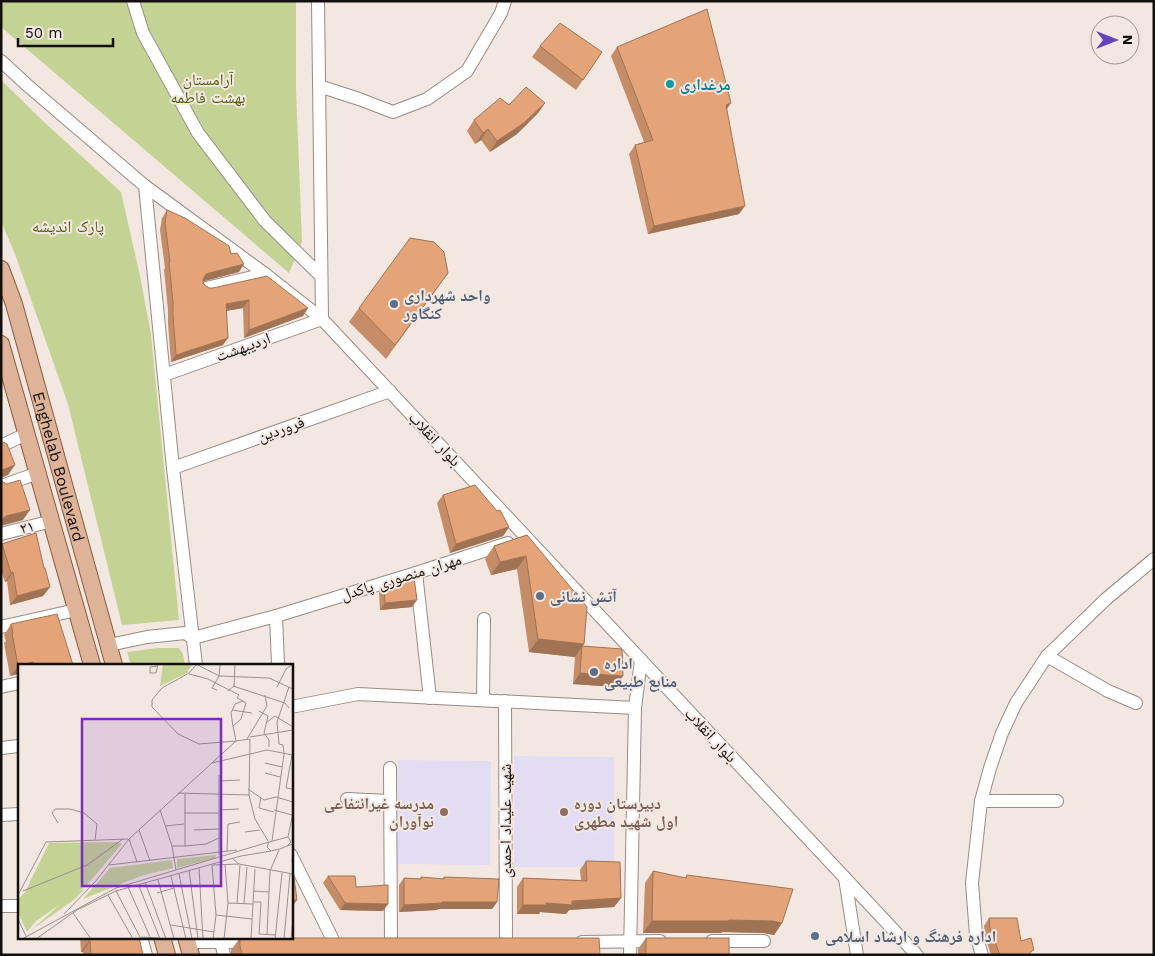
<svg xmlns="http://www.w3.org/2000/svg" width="1155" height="956" font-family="'Work Sans','Noto Naskh Arabic',sans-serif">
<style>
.education{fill:#e3ddf3}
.green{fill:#c4d294}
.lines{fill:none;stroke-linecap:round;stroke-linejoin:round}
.minor-casing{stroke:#958c85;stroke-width:14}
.major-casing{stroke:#8a593a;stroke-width:18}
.minor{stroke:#fff;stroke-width:12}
.major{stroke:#dfb398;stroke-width:16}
.wall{fill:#c48d67}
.shaded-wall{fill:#a07354}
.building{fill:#e4a478;stroke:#a07354}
.culture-dot{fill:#0f9aa8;stroke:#f3e8e1;stroke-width:2}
.service-dot{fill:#5c6f8a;stroke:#f3e8e1;stroke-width:2}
.education-dot{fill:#8d6e63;stroke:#f3e8e1;stroke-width:2}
.labels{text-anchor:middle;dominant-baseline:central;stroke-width:4;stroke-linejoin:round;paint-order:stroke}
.park-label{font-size:16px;fill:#505c08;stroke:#f3e8e1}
.culture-label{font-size:16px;font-weight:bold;fill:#0d838f;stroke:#f3e8e1;text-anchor:start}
.service-label{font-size:16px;font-weight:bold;fill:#4e5e75;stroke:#f3e8e1;text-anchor:start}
.street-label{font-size:16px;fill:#120f0c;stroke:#f3e8e1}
.education-label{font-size:16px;font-weight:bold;fill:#785e54;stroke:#f3e8e1;text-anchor:end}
.inset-road{fill:none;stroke:#99918c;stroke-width:1}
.view{fill:#7b2cbf;fill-opacity:0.15;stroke:#7b2cbf;stroke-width:2.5}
.inset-edge{fill:none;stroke:#120f0c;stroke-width:2.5}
</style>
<rect width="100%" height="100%" fill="#f3e8e1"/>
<g class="education">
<polygon points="514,756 614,757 614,867 514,867"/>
<polygon points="398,760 491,761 490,865 397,864"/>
</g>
<g class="green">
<polygon points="1,1 296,1 296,89 302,242 289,273 1,27"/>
<polygon points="1,80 45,123 121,192 140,276 151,334 179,620 122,625 68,404 15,254 1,221"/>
<polygon points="157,648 179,648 183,654 185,665 131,665 127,652"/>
</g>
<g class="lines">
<defs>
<g id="minor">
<polyline points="133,1 143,33 198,133 265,221 321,276"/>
<polyline points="318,1 322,319"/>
<polyline points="1,61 27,85 145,186 265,274 322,319 917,955"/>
<polyline points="319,86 359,99 393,112 427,99 467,71 501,13 505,1"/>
<polyline points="145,186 173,468 196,665"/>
<polyline points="206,288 265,274"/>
<polyline points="164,375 322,319"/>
<polyline points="1,446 26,434"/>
<polyline points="173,468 390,391"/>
<polyline points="1,486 38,473"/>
<polyline points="1,534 52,521"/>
<polyline points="416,573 430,698"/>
<polyline points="1,627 76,610"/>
<polyline points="109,645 147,637 185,633 193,638 276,616"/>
<polyline points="1047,656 1108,691 1136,703"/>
<polyline points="278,665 276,616 416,573 508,543"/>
<polyline points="1,687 19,683"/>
<polyline points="483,700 484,619"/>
<polyline points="505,701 506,942"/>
<polyline points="291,707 358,694 635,708"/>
<polyline points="1,748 19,746"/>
<polyline points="390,768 391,942"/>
<polyline points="347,799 389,801"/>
<polyline points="981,801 1057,801"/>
<polyline points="1,815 19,814"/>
<polyline points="291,855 334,942"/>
<polyline points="845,878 857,955"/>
<polyline points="1,906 19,906"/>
<polyline points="141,937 146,955"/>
<polyline points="220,937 224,955"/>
<polyline points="712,941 764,941"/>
<polyline points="187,942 252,942"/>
<polyline points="582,942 660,941"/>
<polyline points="630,955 635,708 641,660"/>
<polyline points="982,955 976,935 972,883 981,801 990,768 1002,733 1016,703 1047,656 1106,599 1154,559"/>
</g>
<g id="major">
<path id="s1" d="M 1,269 L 14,304 L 114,665"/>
<polyline points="1,344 92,665"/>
<polyline points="162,937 167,955"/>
<polyline points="186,937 191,955"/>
</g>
</defs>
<use href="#minor" class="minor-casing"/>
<use href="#major" class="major-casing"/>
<use href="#minor" class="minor"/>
<use href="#major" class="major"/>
</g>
<g class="wall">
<polygon points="540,46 602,52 576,90 532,57"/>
<polygon points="617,47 727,110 739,214 648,234 629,154 635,145 644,142 611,56"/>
<polygon points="545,103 538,113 517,134 490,152 481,140 475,144 467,131 474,120 509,105"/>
<polygon points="167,210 231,254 239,272 203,281 203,283 206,286 209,288 308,308 303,316 244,338 243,308 226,311 223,345 171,362 168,324 168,310 164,270 165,268 160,230 162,218"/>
<polygon points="448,273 386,359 349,322 359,308"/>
<polygon points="443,495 509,527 503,536 450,553 437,503"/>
<polygon points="527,535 582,646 615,687 573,684 575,657 529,652 517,569 491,575 485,559 494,546"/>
<polygon points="2,544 44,568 50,587 43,596 10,605 7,581 5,582 1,570 1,546"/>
<polygon points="384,586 412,607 380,610 379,593"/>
<polygon points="11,624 73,665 19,665 10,676 4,643 6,641 4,635"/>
<polygon points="586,861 621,898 614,907 569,910 566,914 540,912 539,914 517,914 517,887 523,878 581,880 580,870"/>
<polygon points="653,871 685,878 687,875 782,923 774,935 764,933 722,932 721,933 643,933 645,883"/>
<polygon points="328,876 356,887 388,904 383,911 340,910 323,883"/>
<polygon points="421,877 443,879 444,877 497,902 492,909 438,909 437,910 399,912 399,885 404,878 420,879"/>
<polygon points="989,918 1021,941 1030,955 991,955 985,936 984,926"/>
<polygon points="80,937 139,937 143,955 83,955 83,952 81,952"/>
<polygon points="240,938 600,955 231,955 231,950"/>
<polygon points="646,938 729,955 638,955 638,949"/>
</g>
<g class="shaded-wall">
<polygon points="545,103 538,113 517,134 490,152 497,141"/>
<polygon points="731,103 725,112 726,105"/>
<polygon points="488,129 481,140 475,144 483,133"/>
<polygon points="745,206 739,214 648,234 654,226"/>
<polygon points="244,264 239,272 201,282 206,274"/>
<polygon points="249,300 243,308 220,312 226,304"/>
<polygon points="308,308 303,316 244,338 249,330"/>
<polygon points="228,338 223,345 171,362 176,355"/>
<polygon points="15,465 8,475 1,478 1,472 2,470"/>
<polygon points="30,510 23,520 1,526 1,520 6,516"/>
<polygon points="509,527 503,536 450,553 456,544"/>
<polygon points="526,556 517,569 491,575 500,562"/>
<polygon points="13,572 7,581 5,582 11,573"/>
<polygon points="50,587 43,596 10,605 17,596"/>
<polygon points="417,600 412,607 380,610 385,603"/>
<polygon points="538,639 584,644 575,657 529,652"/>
<polygon points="33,662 31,665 21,665"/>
<polygon points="19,665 19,674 10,676 18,666"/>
<polygon points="580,673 623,676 615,687 573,684"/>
<polygon points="621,898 614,907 569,910 566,914 540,912 539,914 517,914 523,905"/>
<polygon points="291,900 297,900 291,908"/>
<polygon points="442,902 497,902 492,909 438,909 437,910 399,912 404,905"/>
<polygon points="345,903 388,904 383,911 340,910"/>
<polygon points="729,920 772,921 782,923 774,935 764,933 722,932 721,933 643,933 652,921"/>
<polygon points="89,941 90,941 83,952 81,952"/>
</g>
<g class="building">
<polygon points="707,9 731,103 726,105 745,206 654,226 635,145 653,140 617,47"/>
<polygon points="560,23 602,52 583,80 540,46"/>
<polygon points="526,87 545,103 524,123 497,141 488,129 483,133 474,120 500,98 509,105"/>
<polygon points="167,210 185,218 226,244 229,246 231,254 237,253 244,264 206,274 203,279 203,283 206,286 209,288 213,288 267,276 308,308 249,330 249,300 226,304 228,338 176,355 173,316 173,303 169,262 170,262 165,223"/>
<polygon points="410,238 434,242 444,252 448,273 395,345 359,308"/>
<polygon points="1,440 3,442 7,444 15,465 2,470 1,472"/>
<polygon points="1,480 3,482 7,484 20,480 30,510 6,516 1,520"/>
<polygon points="475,485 497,511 500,510 509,527 456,544 443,495"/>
<polygon points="36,533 44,568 45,568 50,587 17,596 13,572 11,573 2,544"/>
<polygon points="527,535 587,607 584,644 538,639 526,556 500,562 494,546"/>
<polygon points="414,577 417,600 385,603 384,586"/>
<polygon points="57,614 73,665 34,665 33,662 18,666 12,633 13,633 11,624"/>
<polygon points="582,646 622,649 623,676 580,673"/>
<polygon points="586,861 620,862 621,898 572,901 572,905 546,903 546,905 523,905 523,878 587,881"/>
<polygon points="291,863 292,863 297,900 291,900"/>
<polygon points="653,871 686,878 687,875 793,889 782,923 772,921 729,920 729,921 652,921"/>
<polygon points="328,876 355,876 356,887 388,885 388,904 345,903"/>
<polygon points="421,877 444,879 444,877 499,879 497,902 442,902 442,903 404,905 404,878 421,879"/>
<polygon points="989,918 1017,918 1021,941 1031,938 1034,950 1030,952 1030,955 1000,955 998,950 990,928"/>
<polygon points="88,937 139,937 143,955 91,955 90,941 89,941"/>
<polygon points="240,938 599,938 600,955 242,955 240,946"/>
<rect x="646" y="938" width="83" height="17"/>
</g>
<circle class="culture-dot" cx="670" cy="84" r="5"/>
<g class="service-dot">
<circle cx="394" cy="304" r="5"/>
<circle cx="540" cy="596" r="5"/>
<circle cx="594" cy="672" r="5"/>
<circle cx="815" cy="936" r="5"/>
</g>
<g class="education-dot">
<circle cx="444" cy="812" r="5"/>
<circle cx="564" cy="812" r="5"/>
</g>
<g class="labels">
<g class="park-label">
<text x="208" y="79">آرامستان<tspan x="208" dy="18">بهشت فاطمه</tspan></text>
<text x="68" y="226">پارک اندیشه</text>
</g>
<g class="culture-label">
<text x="680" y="84">مرغداری</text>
</g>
<g class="service-label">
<text x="404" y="295">واحد شهرداری<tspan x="404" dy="18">کنگاور</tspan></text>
<text x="550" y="596">آتش نشانی</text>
<text x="604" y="663">اداره<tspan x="604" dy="18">منابع طبیعی</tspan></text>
<text x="825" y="936">اداره فرهنگ و ارشاد اسلامی</text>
</g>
<g class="street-label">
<text transform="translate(243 347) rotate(-20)">اردیبهشت</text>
<text transform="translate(281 429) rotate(-19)">فروردین</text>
<text transform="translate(435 439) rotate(47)">بلوار انقلاب</text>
<text stroke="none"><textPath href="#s1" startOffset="206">Enghelab Boulevard</textPath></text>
<text transform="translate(27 527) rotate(-14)">۲۱</text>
<text transform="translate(401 577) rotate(-17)">مهران منصوری پاکدل</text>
<text transform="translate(711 735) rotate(47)">بلوار انقلاب</text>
<text transform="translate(505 821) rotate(-90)">شهید علیداد احمدی</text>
</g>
<g class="education-label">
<text x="434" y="803">مدرسه غیرانتفاعی<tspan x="434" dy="18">نوآوران</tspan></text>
<text x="574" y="803" text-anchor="start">دبیرستان دوره<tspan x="574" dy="18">اول شهید مطهری</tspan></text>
</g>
</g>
<g transform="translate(18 664)">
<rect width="275" height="275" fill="#f3e8e1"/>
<path d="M 145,0 L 174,0 L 169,9 L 142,22 ZM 100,178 L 104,180 L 67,223 L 18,257 L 9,268 L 0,248 L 0,235 L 7,228 L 31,179 ZM 198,191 L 197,194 L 159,204 L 159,195 ZM 154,196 L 155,204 L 123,212 L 65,235 L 92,204 ZM 67,225 L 53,238 L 12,267 L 54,230 Z" fill="#c4d294"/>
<path class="inset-road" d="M 178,0 L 201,12 L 251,14 L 275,25M 179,0 L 171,9 L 144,24 L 134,36 L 134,43 L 160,70 L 181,80 L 218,77 L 215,62M 139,2 L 132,3 L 132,9 L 138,9 L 140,0M 171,10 L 190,15 L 221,31 L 219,34 L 225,37 L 228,39 L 223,55 L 215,62 L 213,49 L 217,40 L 225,37M 215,22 L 267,39 L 271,44M 259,23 L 268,5 L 275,0M 199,26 L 194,24 L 201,12 L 202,0M 210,27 L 216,22 L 217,0M 214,46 L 234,49M 241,47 L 250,52 L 246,69 L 251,76 L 251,83M 248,59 L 257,52 L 275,63M 232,73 L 275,66M 229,75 L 249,42 L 247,31M 194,99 L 249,86 L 275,91M 247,99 L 264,103M 247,109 L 262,113M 201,111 L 201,191M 201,117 L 222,116M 230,125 L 246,136 L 258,133 L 275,138M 274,125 L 268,124 L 274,91M 160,129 L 231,131M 167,130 L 167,182 L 188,180 L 201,174M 243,134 L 241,144 L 256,148M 142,146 L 154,182 L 167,182M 201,146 L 221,145M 256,146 L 274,151M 166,149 L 201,149M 40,159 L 34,149 L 37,145 L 52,145 L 66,149 L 79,160 L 77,176M 148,162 L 166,160M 121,166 L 132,197M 176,166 L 201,165M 227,168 L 242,166M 270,173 L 275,149M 111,175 L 119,198M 254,177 L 266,90 L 265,81 L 261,80 L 259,58 L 271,23M 154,182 L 158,206M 269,182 L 273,178 L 270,173 L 251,178 L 249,183 L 253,187 L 262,185 L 269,182 L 275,180M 209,188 L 210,160 L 222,158M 274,198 L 275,183M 221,200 L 275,210M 91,201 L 219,186M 181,204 L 185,275M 171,206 L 180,275M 161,210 L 174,275M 153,212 L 168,275M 140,216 L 156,275M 127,218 L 148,275M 121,222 L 142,275M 110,223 L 133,275M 5,227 L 69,201 L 105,175M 98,227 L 123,275M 235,227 L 251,228M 139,229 L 156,224M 0,231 L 28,178 L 110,175M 90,231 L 115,275M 235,238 L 243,238 L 241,270 L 257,271M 210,239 L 235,240M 219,239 L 222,201M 226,240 L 229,203M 55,249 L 73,275M 46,250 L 77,218 L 111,175 L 218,77 L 232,75 L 231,131 L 237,155 L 250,177M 198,251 L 234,255M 0,255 L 8,272M 153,261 L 196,268M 249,270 L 252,207 L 261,186M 123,273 L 141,274M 4,275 L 98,224 L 251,178M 18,275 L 59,246 L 98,227 L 223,192 L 253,187M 195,275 L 198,251 L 194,201 L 221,200 L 215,195M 206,275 L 210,239 L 207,200M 233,275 L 237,205M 257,275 L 264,209M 266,275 L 272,210M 273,275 L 275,255"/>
<path class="view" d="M 64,55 L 203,55 L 203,222 L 64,222 Z"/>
<rect width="275" height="275" class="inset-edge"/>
</g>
<rect width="1155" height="956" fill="none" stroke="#120f0c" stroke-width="5"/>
<g transform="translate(1115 40) rotate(90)"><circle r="24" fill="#f3e8e1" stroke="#99918c"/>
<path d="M0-4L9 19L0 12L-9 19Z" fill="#6444bc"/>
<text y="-8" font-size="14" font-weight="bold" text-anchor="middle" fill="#120f0c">N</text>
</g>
<path d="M18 38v8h95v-8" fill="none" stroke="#120f0c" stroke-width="2.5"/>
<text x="25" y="38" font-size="15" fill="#120f0c" stroke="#f3e8e1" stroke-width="4" paint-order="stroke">50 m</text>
</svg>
